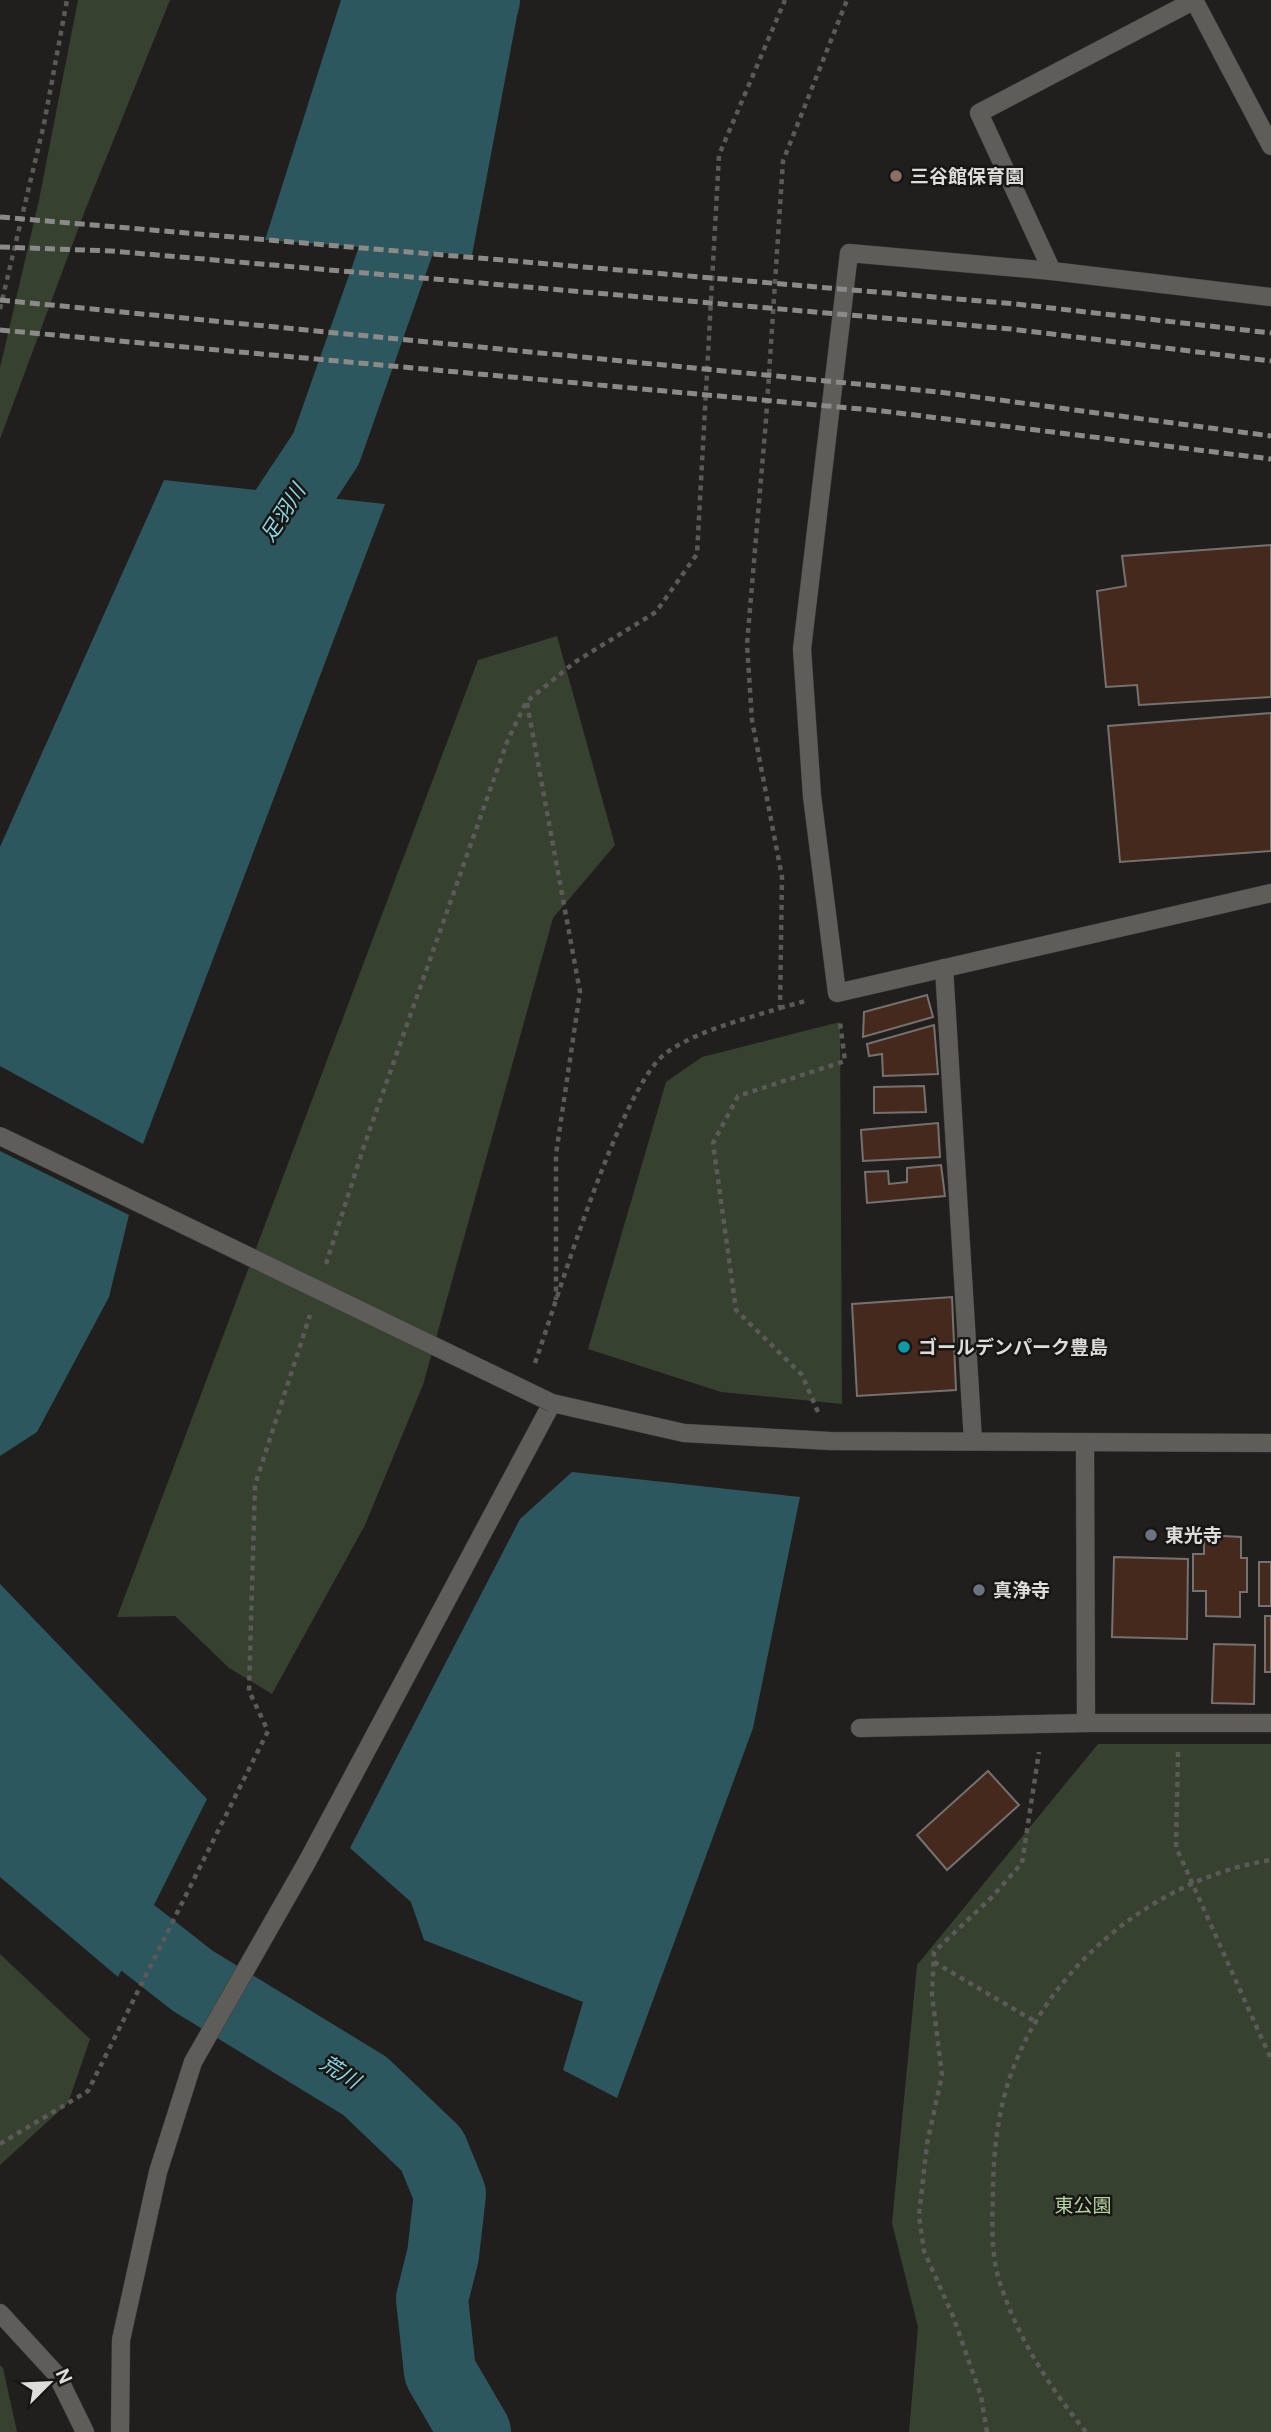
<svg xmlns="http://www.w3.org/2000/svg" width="1271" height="2432" font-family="'DM Sans','Noto Sans JP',sans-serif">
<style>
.green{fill:#374130}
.water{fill:#2d575e}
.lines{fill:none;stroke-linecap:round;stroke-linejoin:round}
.river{stroke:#2d575e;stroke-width:72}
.building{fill:#46291d;stroke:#75716f;stroke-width:2}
.minor-casing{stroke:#3d3c3a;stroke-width:19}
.path{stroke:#5b5a58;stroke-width:4.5;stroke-dasharray:5 5;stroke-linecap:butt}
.minor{stroke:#5f5d5a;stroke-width:18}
.rail{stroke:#8b8a88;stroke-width:5;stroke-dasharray:10 5;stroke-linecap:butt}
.minor-bridge-casing{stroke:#3d3c3a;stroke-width:19;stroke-linecap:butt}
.minor-bridge{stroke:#5f5d5a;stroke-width:18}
.education-dot{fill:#8d6e63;stroke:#181614;stroke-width:2.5}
.culture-dot{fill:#0f9aa8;stroke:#181614;stroke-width:2.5}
.worship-dot{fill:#6b7280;stroke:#181614;stroke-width:2.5}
.labels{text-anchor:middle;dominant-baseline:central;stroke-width:5;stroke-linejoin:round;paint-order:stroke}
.poi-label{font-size:19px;font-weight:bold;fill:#dddcda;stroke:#181614;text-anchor:start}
.park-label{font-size:19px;fill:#b5d39f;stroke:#181614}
.water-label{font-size:21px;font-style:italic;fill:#8ad7e4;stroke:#181614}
</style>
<rect width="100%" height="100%" fill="#211f1d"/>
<g class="green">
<polygon points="78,0 170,0 86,208 0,439 0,368 39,200"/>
<polygon points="557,636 615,845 553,918 423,1385 365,1525 272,1694 229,1668 175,1616 117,1617 478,660"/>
<polygon points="840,1022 842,1404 721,1392 588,1349 666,1082 702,1057"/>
<polygon points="1098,1744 1271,1744 1271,2432 909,2432 918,2327 892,2223 917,1965"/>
<polygon points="0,1954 90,2039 68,2103 0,2165"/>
<polygon points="0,2365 3,2368 17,2432 0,2432"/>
</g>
<g class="water">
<polygon points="341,0 520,0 472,255 265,240"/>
<polygon points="164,480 385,504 143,1144 0,1066 0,847"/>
<polygon points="0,1151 129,1215 109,1297 37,1432 0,1456"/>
<polygon points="572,1472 800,1497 753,1728 617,2098 563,2070 583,2002 424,1940 411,1902 350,1848 520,1519"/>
<polygon points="0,1584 207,1799 118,1977 0,1877"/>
</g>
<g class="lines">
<g class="river">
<polyline points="242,576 326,449 484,0"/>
<polyline points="0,1830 193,1981 365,2086 432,2150 450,2194 443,2255 432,2299 440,2372 475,2432"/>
</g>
</g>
<g class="building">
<polygon points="1271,545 1271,697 1139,705 1137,685 1106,687 1097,591 1126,586 1122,556"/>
<polygon points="1271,713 1271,851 1120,862 1108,726"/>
<polygon points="927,995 933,1017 863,1037 864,1012"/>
<polygon points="934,1025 938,1074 883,1076 882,1054 869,1056 867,1044"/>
<polygon points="924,1086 926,1112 874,1113 874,1087"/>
<polygon points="938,1123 940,1157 863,1161 861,1130"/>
<polygon points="941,1165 945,1196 867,1203 865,1172 888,1171 889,1184 907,1182 907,1168"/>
<polygon points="952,1297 956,1390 857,1396 852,1304"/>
<polygon points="1204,1535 1241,1537 1241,1558 1247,1558 1247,1592 1240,1592 1240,1617 1206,1616 1206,1591 1193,1591 1193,1554 1204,1554"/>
<polygon points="1114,1557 1188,1559 1187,1639 1112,1637"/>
<rect x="1259" y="1562" width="12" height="44"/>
<rect x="1265" y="1616" width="6" height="56"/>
<polygon points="1214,1644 1255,1645 1254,1704 1212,1703"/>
<polygon points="988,1771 1019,1805 947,1870 917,1835"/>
</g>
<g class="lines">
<defs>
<g id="minor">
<polyline points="1194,0 1271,146"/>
<polyline points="1195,0 979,113 1052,271 1271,297"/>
<polyline points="1052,271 849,253 802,649 812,796 837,993 1271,893"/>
<polyline points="944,968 973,1441"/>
<polyline points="1085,1442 1086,1723"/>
<polyline points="860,1728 1086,1723 1271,1723"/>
<polyline points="0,2313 57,2375 85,2432"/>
<polyline points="120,2432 121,2340 158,2172 193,2062 307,1862 552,1403 684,1433 830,1441 1271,1443"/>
</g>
</defs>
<use href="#minor" class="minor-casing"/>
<g class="path">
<polyline points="0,309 44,124 67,0"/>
<polyline points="527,703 580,992 556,1154 556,1300"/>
<polyline points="780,1008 809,1000"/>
<polyline points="326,1264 364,1146 507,742 526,702 575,662 656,612 697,554 719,155 785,0"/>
<path d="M 535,1363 C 557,1301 620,1087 666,1053 C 698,1030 743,1020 780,1008 L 782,877 L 752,720 L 747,644 L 766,420 L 783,161 L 847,0"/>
<polyline points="818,1412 802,1375 736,1310 713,1143 738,1096 845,1061 840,1022"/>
<polyline points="1178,1752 1176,1847 1271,2059"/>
<polyline points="934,1962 1036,2022"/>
<polyline points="0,2144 88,2091 268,1731 249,1691 255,1485 310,1315"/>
<polyline points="987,2432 981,2396 953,2316 924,2251 919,2215 927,2144 942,2075 932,1995 934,1952 992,1897 1022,1863 1039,1752"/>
<path d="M 1086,2432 C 1050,2388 1019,2340 1001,2286 C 991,2259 992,2225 993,2197 C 993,2156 997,2115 1010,2077 C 1048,1966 1156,1878 1271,1860"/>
</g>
<use href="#minor" class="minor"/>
<g class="rail">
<polyline points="0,217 1016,304 1271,333"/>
<polyline points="0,247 111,251 1011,329 1271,361"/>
<polyline points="0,300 939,392 1271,436"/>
<polyline points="0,330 882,411 1271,459"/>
</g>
<defs>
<polyline id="minor-bridge" points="0,1136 552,1403"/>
</defs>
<use href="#minor-bridge" class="minor-bridge-casing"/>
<use href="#minor-bridge" class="minor-bridge"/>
</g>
<circle class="education-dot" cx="896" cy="176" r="7"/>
<circle class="culture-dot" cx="904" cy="1347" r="7"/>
<g class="worship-dot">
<circle cx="1151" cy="1535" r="7"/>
<circle cx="979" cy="1590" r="7"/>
</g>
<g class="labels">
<g class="poi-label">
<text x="910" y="176">三谷館保育園</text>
<text x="918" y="1347">ゴールデンパーク豊島</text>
<text x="1165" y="1535">東光寺</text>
<text x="993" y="1590">真浄寺</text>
</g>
<g class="park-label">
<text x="1083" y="2205">東公園</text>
</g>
<g class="water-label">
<text transform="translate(283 513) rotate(-57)">足羽川</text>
<text transform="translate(340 2072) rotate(32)">荒川</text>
</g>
</g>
<g transform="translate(49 2383) rotate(66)" stroke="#181614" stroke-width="5" paint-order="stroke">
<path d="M0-5L12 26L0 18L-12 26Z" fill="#dddcda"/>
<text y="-10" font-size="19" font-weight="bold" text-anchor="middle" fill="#dddcda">N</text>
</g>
</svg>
